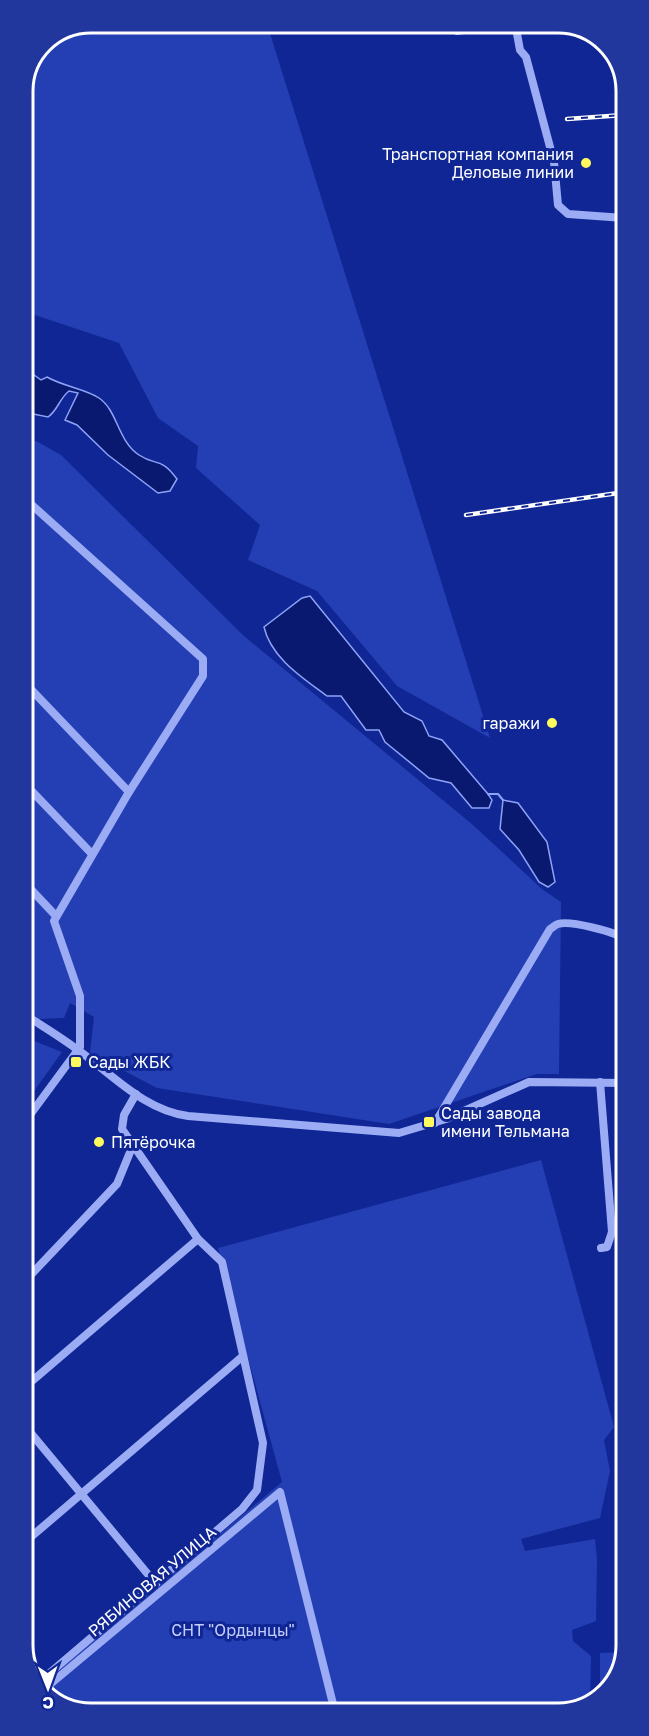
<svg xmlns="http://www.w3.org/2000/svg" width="649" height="1736" font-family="'Golos Text',sans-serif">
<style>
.green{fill:#243fb4}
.water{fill:#09196f;stroke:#8da2f8;stroke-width:1.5}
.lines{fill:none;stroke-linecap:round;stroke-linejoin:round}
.stream{stroke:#8da2f8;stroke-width:2}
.minor{stroke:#9cacf4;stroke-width:8}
.rail-casing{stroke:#fff;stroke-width:4.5}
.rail{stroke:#0f2694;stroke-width:2;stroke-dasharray:7;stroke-linecap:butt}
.poi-dot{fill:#fffb5f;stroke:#0f2694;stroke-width:2}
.labels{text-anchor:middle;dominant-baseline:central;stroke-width:6;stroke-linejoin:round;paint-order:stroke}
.poi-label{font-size:16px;fill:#fff;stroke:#0f2694;text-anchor:start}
.street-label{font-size:16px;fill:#fff;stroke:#0f2694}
.park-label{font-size:16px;fill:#c4cffe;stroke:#0f2694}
.rim{fill:none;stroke:#fff;stroke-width:3}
</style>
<rect width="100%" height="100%" fill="#0f2694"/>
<g class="green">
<polygon points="91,23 264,23 268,27 490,738 397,686 317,591 248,560 260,525 196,468 198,446 158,418 119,343 23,311 23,87 43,42"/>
<polygon points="23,437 38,442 61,455 244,636 473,825 542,889 561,902 559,1074 537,1074 389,1124 157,1088 90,1053 94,1017 70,1003 64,1018 39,1019 24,1008"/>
<polygon points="24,1037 62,1052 24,1105"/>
<polygon points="541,1160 614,1427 604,1440 610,1471 600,1518 521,1539 525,1551 595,1539 597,1560 596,1621 572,1630 573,1641 591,1656 590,1701 576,1711 86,1713 46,1697 39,1685 282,1482 218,1248"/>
<polygon points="624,1652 612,1686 600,1695 600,1653"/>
</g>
<g class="water">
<path d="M 23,367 L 41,380 L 47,377 C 62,386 86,389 99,398 C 118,411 117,440 139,455 C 157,467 160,456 177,479 L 170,491 L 158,493 L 108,455 L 77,425 L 65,420 L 78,393 L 69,391 C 59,399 58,410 48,417 L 23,412 Z"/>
<path d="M 310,596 L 404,712 L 422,721 L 429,736 L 442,740 L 488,794 L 492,800 L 489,808 L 472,808 L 451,783 L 429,778 L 385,742 L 379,730 L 366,730 L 341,696 L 327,696 C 303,678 271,658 264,627 L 302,598 Z"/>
<polygon points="503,800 518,803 547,842 555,882 548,887 539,882 519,850 500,829"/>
</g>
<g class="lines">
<polyline class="stream" points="488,794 498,794 503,800"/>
<g class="minor">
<polyline points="434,23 457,31 515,23"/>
<polyline points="515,23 520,50 526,57 554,162 558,205 568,214 624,218"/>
<polyline points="23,497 203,659 203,676 129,792 54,921 80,996 80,1047 24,1123"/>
<polyline points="23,681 129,792"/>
<polyline points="24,783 92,854"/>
<polyline points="24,882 56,916"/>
<path d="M 24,1014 C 42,1026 61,1037 78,1050 C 113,1075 144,1110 188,1116 L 399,1133 L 446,1119 L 529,1082 L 626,1083"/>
<polyline points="600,1082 612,1232 607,1247 601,1248"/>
<path d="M 435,1123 L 550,929 C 552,928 555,925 558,924 C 570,920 615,932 625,939"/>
<polyline points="24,1282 117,1184 133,1145"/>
<polyline points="25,1387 198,1239"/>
<polyline points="25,1426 156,1584"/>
<polyline points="25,1542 243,1356"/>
<polyline points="38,1683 242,1509 257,1490 263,1443 222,1262 198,1239 122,1129 124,1115 136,1094"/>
<polyline points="42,1691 280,1492 335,1712"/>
</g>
<defs>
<g id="rail">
<polyline points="567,119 624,115"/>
<polyline points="466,515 625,492"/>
</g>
</defs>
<use href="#rail" class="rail-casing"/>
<use href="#rail" class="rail"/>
</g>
<g class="poi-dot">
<circle cx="586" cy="163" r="6"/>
<circle cx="552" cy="723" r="6"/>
<rect x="70" y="1056" width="12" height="12" rx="3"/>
<rect x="423" y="1116" width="12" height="12" rx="3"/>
<circle cx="99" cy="1142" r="6"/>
</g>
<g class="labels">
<g class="poi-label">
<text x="574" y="154" text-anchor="end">Транспортная компания<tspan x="574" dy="18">Деловые линии</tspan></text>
<text x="540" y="723" text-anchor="end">гаражи</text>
<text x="88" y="1062">Сады ЖБК</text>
<text x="441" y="1113">Сады завода<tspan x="441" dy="18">имени Тельмана</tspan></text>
<text x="111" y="1142">Пятёрочка</text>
</g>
<g class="street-label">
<text transform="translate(152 1581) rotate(-40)">РЯБИНОВАЯ УЛИЦА</text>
</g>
<g class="park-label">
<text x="233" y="1630">СНТ "Ордынцы"</text>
</g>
</g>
<path d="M0 0H649V1736H0ZM91 33H558A58 58 0 0 1 616 91V1645A58 58 0 0 1 558 1703H91A58 58 0 0 1 33 1645V91A58 58 0 0 1 91 33Z" fill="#22379d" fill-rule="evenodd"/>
<path class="rim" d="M91 33H558A58 58 0 0 1 616 91V1645A58 58 0 0 1 558 1703H91A58 58 0 0 1 33 1645V91A58 58 0 0 1 91 33Z"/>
<g transform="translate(48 1688) rotate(179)" stroke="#0f2694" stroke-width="4.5" paint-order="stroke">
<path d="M0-4.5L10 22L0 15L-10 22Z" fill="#ffffff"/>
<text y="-9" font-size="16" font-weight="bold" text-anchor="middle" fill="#ffffff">С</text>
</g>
</svg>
